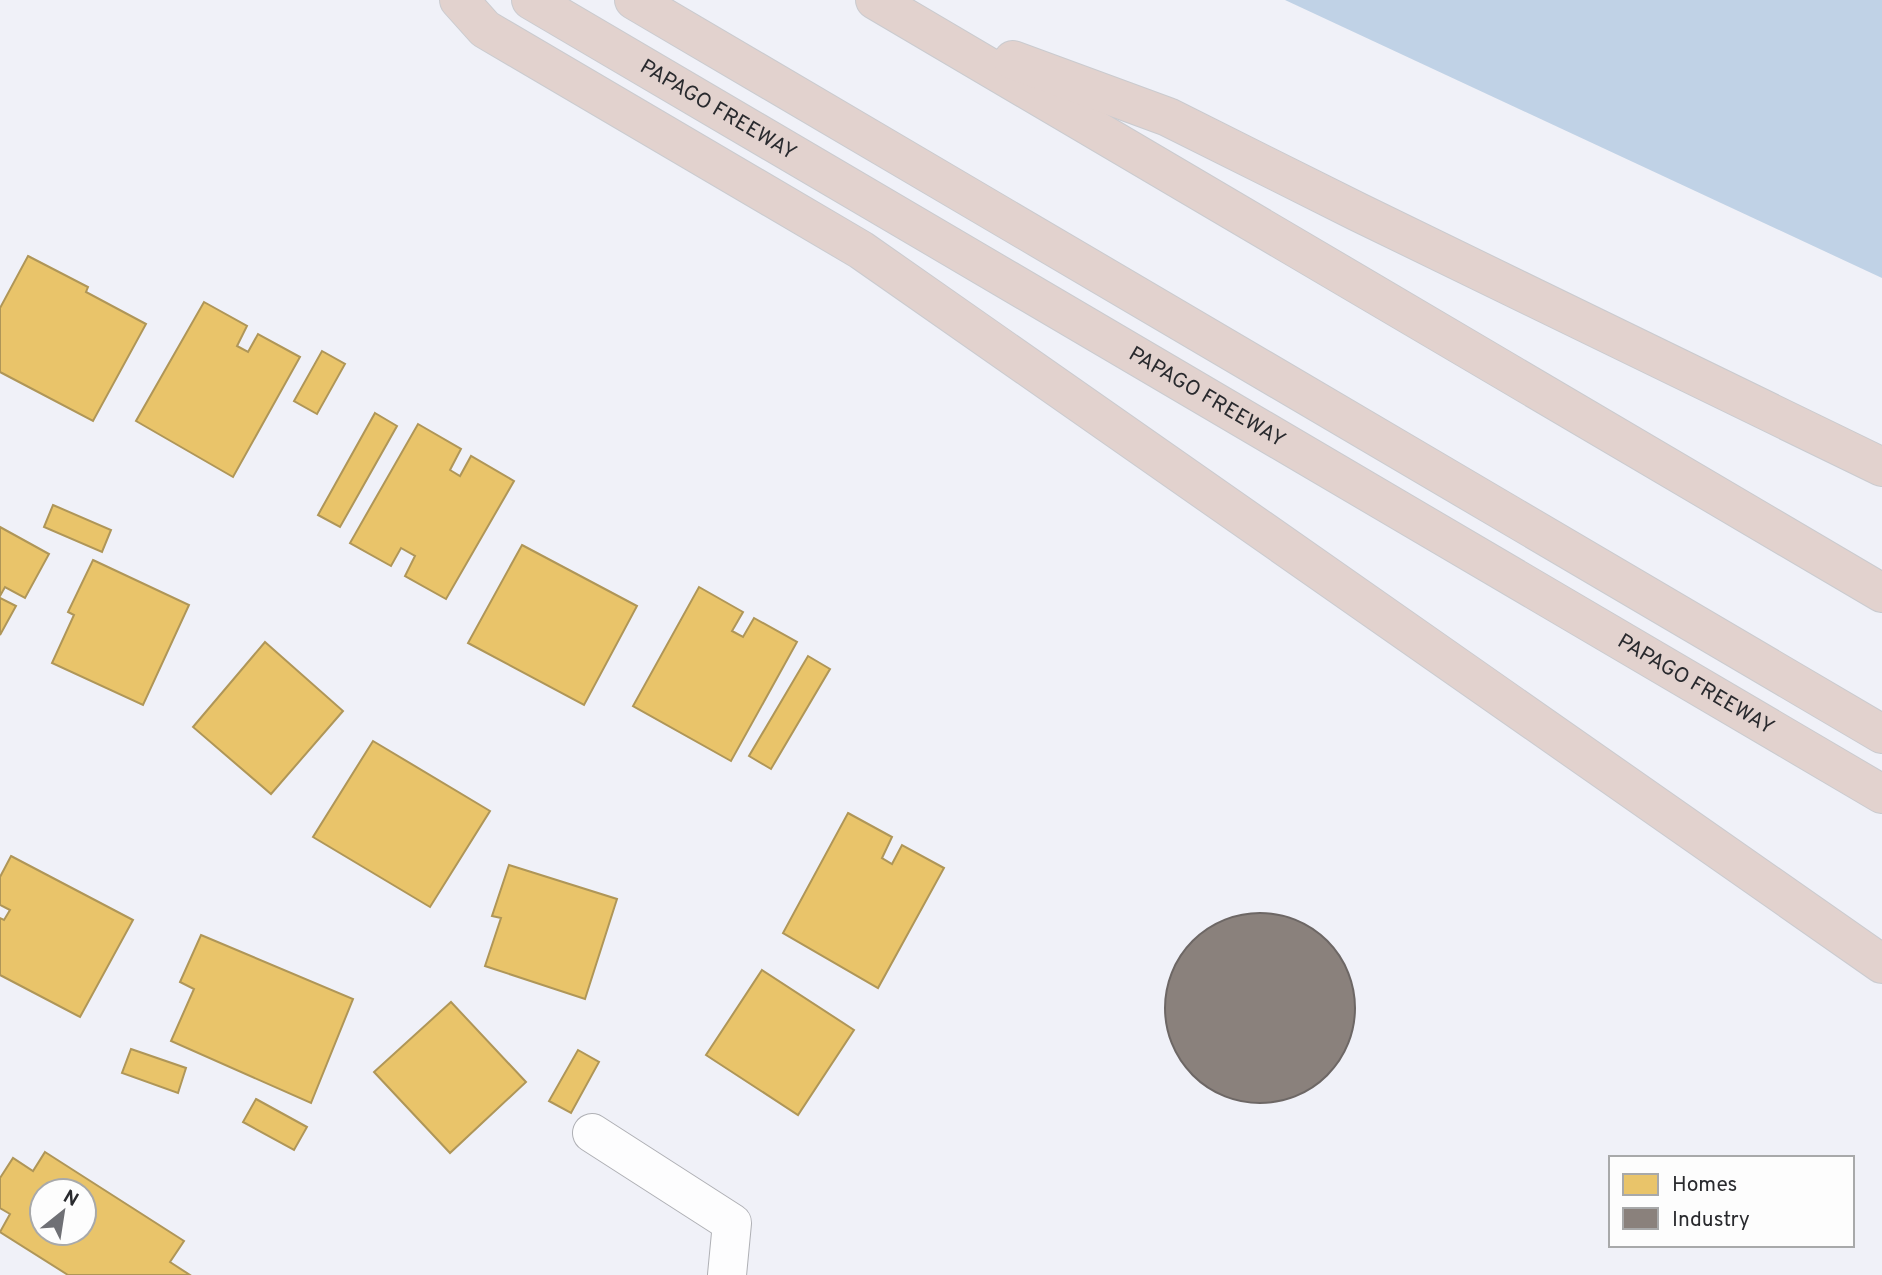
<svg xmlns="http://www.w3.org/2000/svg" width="1882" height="1275" font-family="Overpass,sans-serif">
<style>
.water{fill:#c0d2e6}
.homes{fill:#e9c46a;stroke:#af9658;stroke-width:2;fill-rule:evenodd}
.industry{fill:#8a817c;stroke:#6d6765;stroke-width:2}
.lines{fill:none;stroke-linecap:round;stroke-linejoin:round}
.minor-casing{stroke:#afb0b5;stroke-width:40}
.highway-casing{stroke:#cacbcf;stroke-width:40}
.minor{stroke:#fdfdfe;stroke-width:38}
.highway{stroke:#e2d2ce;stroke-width:38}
.labels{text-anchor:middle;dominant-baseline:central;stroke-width:7;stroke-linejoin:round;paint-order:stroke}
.street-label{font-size:21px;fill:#292a2e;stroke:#fdfdfd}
</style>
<rect width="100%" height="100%" fill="#f0f1f8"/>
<polygon class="water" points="1285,0 1882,0 1882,278"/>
<g class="homes">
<polygon points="28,256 88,287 86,292 146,324 93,421 0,372 0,308"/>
<polygon points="204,302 247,326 237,346 248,352 258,334 300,357 233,477 136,421"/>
<polygon points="322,351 345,364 317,414 294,401"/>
<polygon points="375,413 397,426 340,527 318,515"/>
<polygon points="418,424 461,449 450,470 460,476 471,456 514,481 446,599 405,576 415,556 401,548 391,566 350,543"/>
<polygon points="53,505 111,530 102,552 44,527"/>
<polygon points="0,527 49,554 25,598 5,587 0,596"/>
<polygon points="522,545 637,606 584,705 468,643"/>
<polygon points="93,560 189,605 143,705 52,663 74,615 68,612"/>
<polygon points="699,587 743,612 732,631 743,637 754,618 797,642 731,761 633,706"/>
<polygon points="0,598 16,606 0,635"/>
<polygon points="265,642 343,711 271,794 193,727"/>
<polygon points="808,656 830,669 771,769 749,756"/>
<polygon points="373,741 490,811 430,907 313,837"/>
<polygon points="848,813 892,837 882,858 892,864 902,845 944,868 878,988 783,933"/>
<polygon points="11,856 133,920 80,1017 0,975 0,918 4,920 10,910 0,905 0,877"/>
<polygon points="509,865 617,899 585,999 485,966 501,918 492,916"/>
<polygon points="201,935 353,999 311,1103 171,1041 194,989 180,982"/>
<polygon points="762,970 854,1030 798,1115 706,1055"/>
<polygon points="451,1002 526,1082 450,1153 374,1072"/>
<polygon points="131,1049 186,1068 178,1093 122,1073"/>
<polygon points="578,1050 599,1062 571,1113 549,1101"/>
<polygon points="256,1099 307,1127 294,1150 243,1122"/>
<path d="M 45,1152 L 184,1241 L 170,1262 L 190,1275 L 68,1275 L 0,1232 L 10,1214 L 0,1208 L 0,1178 L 13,1158 L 33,1171 ZM 42,1191 L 84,1191 L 84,1233 L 42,1233 Z"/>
</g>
<circle class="industry" cx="1260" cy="1008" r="95"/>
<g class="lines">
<defs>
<polyline id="minor" points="592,1133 732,1223 727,1275"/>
<g id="highway">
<polyline points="459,0 485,29 861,250 1882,964"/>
<path id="s1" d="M 531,0 L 1882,794"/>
<polyline points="634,0 1882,734"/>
<polyline points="875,0 1882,593"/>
<polyline points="1013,60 1168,117 1358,212 1882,467"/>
</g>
</defs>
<use href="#minor" class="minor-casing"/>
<use href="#highway" class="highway-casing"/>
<use href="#minor" class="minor"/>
<use href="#highway" class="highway"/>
</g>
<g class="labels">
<g class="street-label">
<text stroke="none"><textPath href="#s1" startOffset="217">PAPAGO FREEWAY</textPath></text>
<text stroke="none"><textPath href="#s1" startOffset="784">PAPAGO FREEWAY</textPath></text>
<text stroke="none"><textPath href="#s1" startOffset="1351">PAPAGO FREEWAY</textPath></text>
</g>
</g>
<rect x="1609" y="1156" width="245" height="91" fill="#fdfdfd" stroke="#a8a9aa" stroke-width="2"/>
<rect x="1623" y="1174" width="35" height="21" fill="#e9c46a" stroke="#a8a9aa" stroke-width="2"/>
<text x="1672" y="1191" font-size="21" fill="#292a2e">Homes</text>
<rect x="1623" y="1208" width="35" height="21" fill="#8a817c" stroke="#a8a9aa" stroke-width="2"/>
<text x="1672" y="1226" font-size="21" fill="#292a2e">Industry</text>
<g transform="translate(63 1212) rotate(30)"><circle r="33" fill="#fdfdfd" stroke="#a8a9aa" stroke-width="2"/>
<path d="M0-5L12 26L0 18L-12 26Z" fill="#6f7075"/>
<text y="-10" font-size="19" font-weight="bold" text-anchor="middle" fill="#292a2e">N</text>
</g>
</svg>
